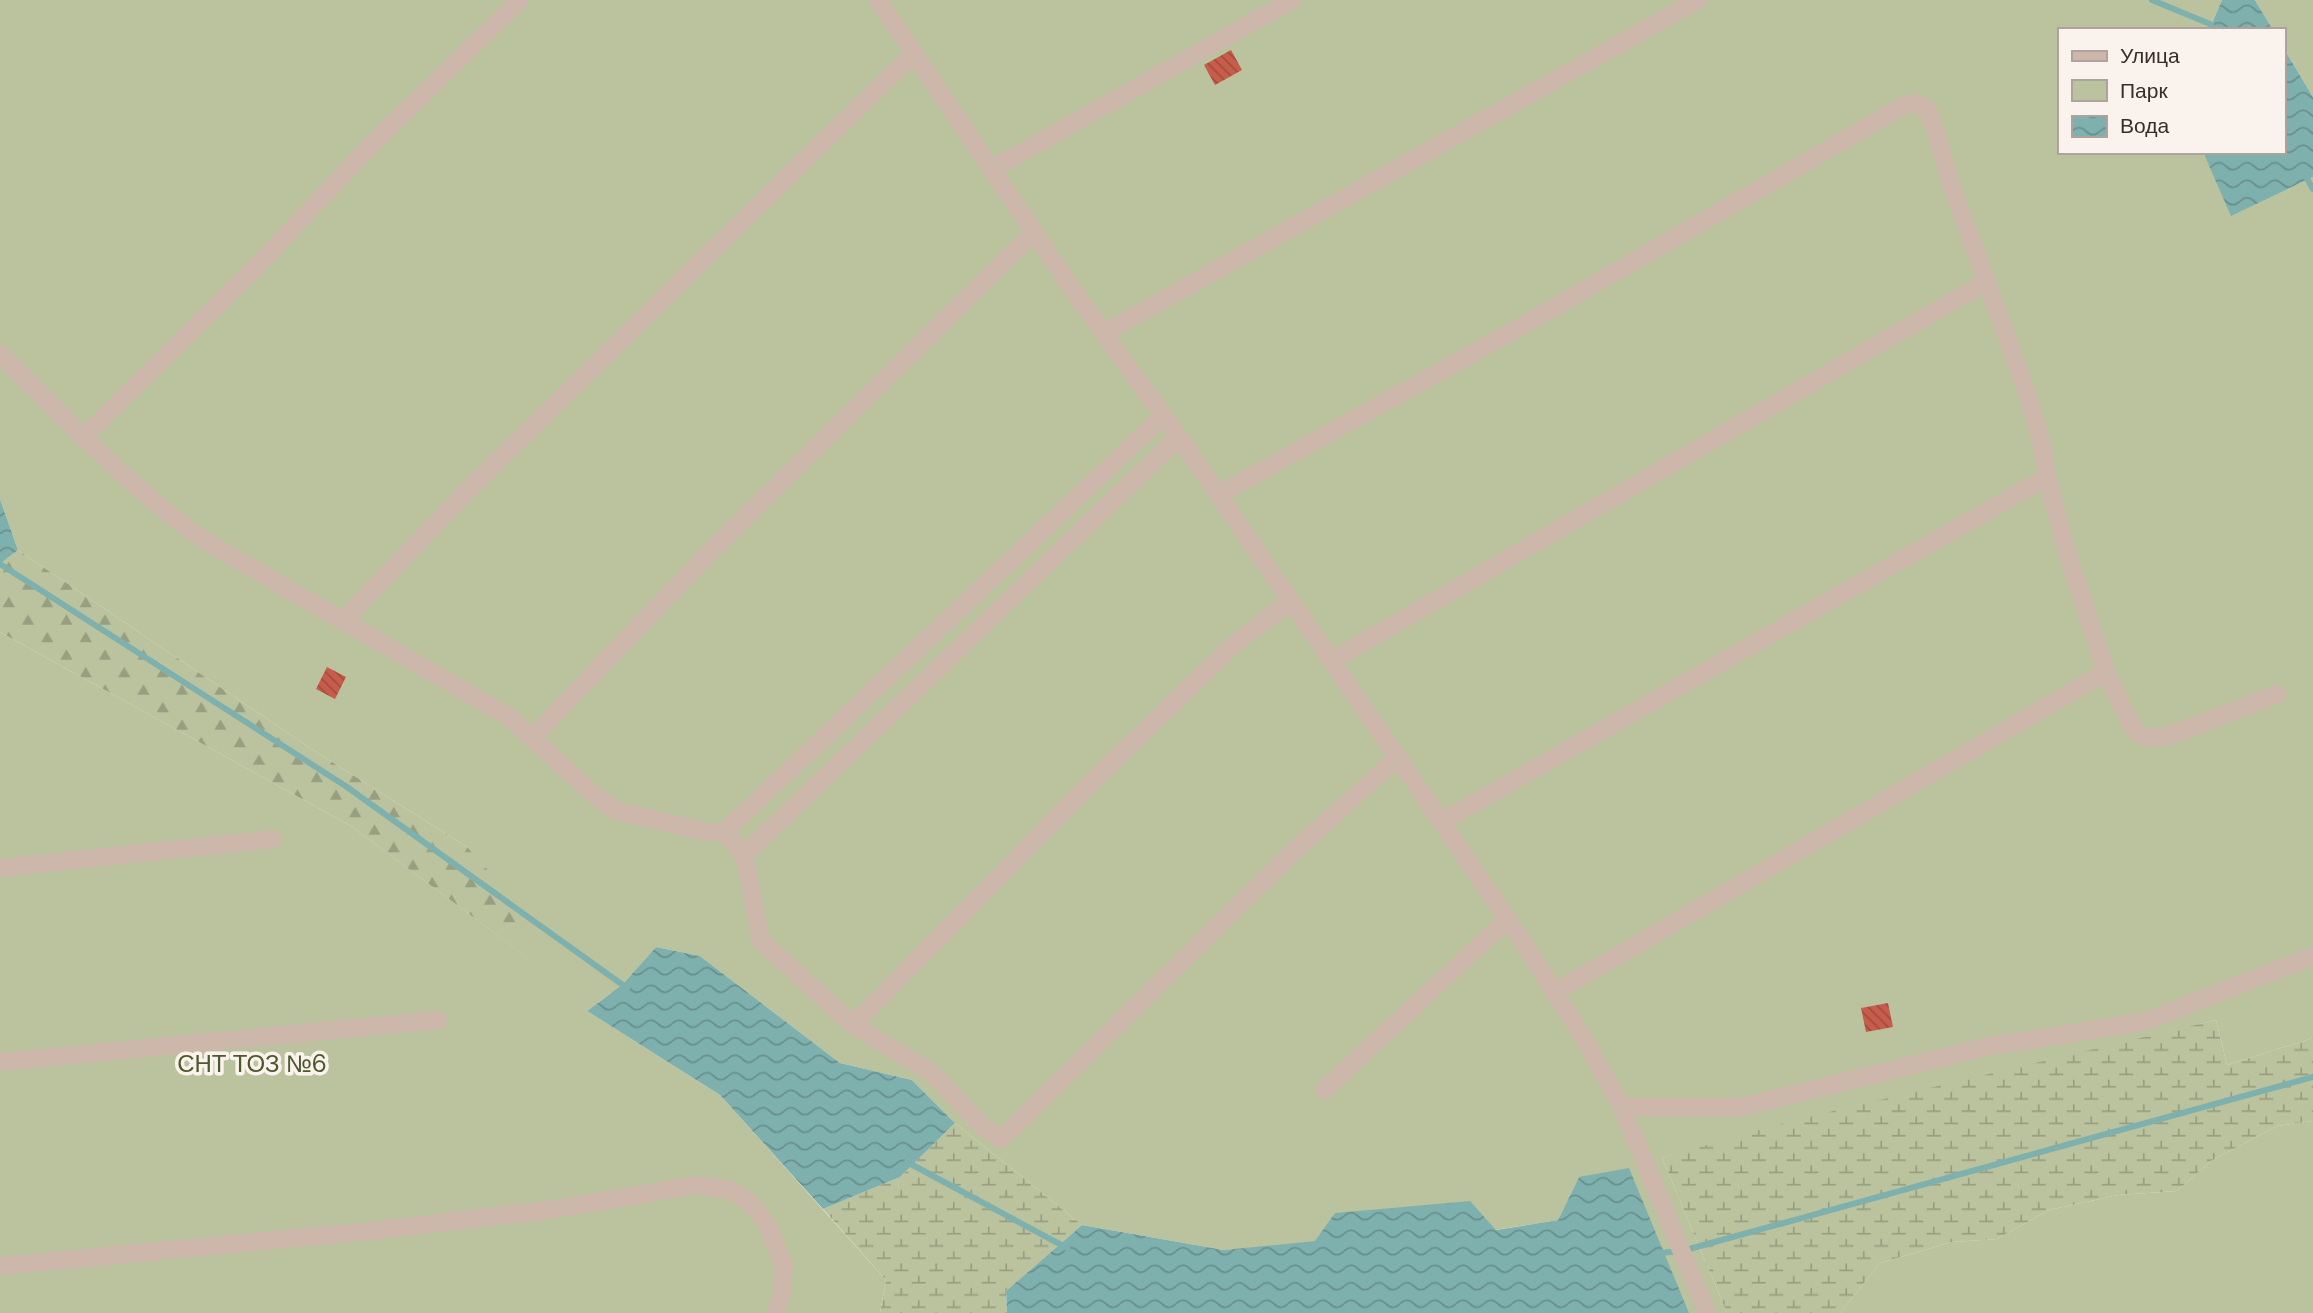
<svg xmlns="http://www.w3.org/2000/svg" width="2313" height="1313" font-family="'DM Sans',sans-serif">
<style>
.green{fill:#bac39e}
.forest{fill:url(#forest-firs)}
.wetland{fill:url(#wetland-marsh)}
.water{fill:url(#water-waves)}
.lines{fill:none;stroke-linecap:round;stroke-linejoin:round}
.stream{stroke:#7eb1ae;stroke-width:6}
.building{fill:url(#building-back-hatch)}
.minor{stroke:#ccb7aa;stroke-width:18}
.labels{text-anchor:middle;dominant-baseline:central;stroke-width:7;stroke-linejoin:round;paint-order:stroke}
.park-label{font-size:24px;fill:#4c582d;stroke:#faf2ec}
</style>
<defs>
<pattern id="forest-firs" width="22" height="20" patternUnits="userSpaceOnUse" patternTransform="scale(1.75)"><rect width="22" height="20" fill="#bac39e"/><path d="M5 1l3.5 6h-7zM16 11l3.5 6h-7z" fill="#989f81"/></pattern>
<pattern id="wetland-marsh" width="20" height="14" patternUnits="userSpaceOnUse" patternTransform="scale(1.75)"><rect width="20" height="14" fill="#bac39e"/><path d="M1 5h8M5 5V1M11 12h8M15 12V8" fill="none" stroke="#989f81"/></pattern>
<pattern id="water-waves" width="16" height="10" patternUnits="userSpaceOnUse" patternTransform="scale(1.75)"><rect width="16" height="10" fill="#7eb1ae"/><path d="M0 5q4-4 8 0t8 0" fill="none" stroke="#68908e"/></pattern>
<pattern id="building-back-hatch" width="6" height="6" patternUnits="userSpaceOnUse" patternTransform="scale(1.75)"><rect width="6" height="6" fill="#c75c4a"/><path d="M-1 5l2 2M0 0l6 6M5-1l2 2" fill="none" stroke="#a34c3e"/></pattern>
</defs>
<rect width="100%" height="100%" fill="#f3e8df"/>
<g class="green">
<polygon points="0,0 2222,0 2209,30 2059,30 2059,152 2203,152 2232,215 2313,177 2313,1038 2227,1065 2216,1020 1662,1158 1727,1313 1689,1313 1579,1177 1558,1220 1495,1230 1224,1250 1082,1225 955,1123 912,1080 840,1063 700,956 656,947 622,985 587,1011 720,1095 886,1280 880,1313 0,1313 0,632 351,826 523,954 467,847 310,748 18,550 0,499"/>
<polygon points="2255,0 2313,0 2313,97 2283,47 2283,30 2273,30"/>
<polygon points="2313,1121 2313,1313 1840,1313 1880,1263 1952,1242 1997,1239 2049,1210 2118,1195 2177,1191 2211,1161 2277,1126"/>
</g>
<polygon class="forest" points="18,550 310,748 467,847 517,903 524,955 351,826 0,632 0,564"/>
<g class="wetland">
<polygon points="2216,1020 2227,1065 2313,1038 2313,1121 2277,1126 2211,1161 2177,1191 2118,1195 2049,1210 1997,1239 1952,1242 1880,1263 1840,1313 1727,1313 1662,1158 1791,1121"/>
<polygon points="955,1123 1082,1225 1006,1291 1007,1313 880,1313 886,1280 823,1209 900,1177"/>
</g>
<g class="water">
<polygon points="2222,0 2255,0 2273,30 2209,30"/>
<polygon points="2283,47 2313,97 2313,177 2231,216 2203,152 2283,152"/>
<polygon points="0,499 18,550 0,564"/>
<polygon points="656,947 700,956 840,1063 912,1080 955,1123 900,1177 823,1209 720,1095 587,1011 622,985"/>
<polygon points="1629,1168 1689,1313 1007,1313 1006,1291 1082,1225 1224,1250 1315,1241 1335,1213 1470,1201 1496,1230 1558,1220 1579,1177"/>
</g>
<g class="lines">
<g class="stream">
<polyline points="2152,0 2210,24 2214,30"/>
<polyline points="2305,175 2313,189"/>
<polyline points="0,564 347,787 627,988"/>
<polyline points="907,1162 1067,1248"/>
<polyline points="1659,1253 1682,1251 2313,1077"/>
</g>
</g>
<g class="building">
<polygon points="1231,50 1242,70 1215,85 1204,65"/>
<polygon points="327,667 346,677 335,699 316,689"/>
<polygon points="1888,1003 1893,1027 1866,1032 1861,1008"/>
</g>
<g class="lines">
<g class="minor">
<polyline points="878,0 1079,299 1186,447 1523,942 1586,1042 1622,1107 1707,1313"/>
<polyline points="992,169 1292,0"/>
<polyline points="1104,333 1698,0"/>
<path d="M 0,354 C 66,419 129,487 205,541 L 509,717 L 594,795 L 617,811 L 707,832 L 724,832 L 744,855 L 761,941 L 853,1025 L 932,1073 L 983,1127 L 1001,1139 L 1294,851 L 1397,758"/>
<polyline points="83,438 263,260 372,144 520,0"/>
<polyline points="1218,495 1520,327 1905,105 1916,103 1927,109 1935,129 1951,184 2024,384 2042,444 2047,477 2064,542 2106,672 2130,723 2138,734 2149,738 2166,737 2277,694"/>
<polyline points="342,622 464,494 914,53"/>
<polyline points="1331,661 1986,282"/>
<polyline points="532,738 712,550 1034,232"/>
<polyline points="1441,822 2047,477"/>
<polyline points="724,832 1163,416"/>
<polyline points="744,855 1179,437"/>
<polyline points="0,868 273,839"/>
<polyline points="1555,992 2106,672"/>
<polyline points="853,1025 1091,783 1231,647 1290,601"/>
<polyline points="0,1062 438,1020"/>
<polyline points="1324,1090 1508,919"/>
<polyline points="1622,1107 1742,1107 1989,1046 2144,1022 2313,956"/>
<polyline points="0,1266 371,1231 556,1209 696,1185 730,1190 748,1201 766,1222 784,1266 781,1297 775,1313"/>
</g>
</g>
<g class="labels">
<g class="park-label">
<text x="252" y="1063">СНТ ТОЗ №6</text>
</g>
</g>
<rect x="2058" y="28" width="228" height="126" fill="#faf2ec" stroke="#ada39e" stroke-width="2"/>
<rect x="2072" y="51" width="35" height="10" fill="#ccb7aa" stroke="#ada39e" stroke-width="2"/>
<text x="2120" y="63" font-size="21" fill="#392d2a">Улица</text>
<rect x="2072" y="80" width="35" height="21" fill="#bac39e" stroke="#ada39e" stroke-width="2"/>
<text x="2120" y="98" font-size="21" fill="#392d2a">Парк</text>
<rect x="2072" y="116" width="35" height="21" fill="url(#water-waves)" stroke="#ada39e" stroke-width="2"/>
<text x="2120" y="133" font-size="21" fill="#392d2a">Вода</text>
</svg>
